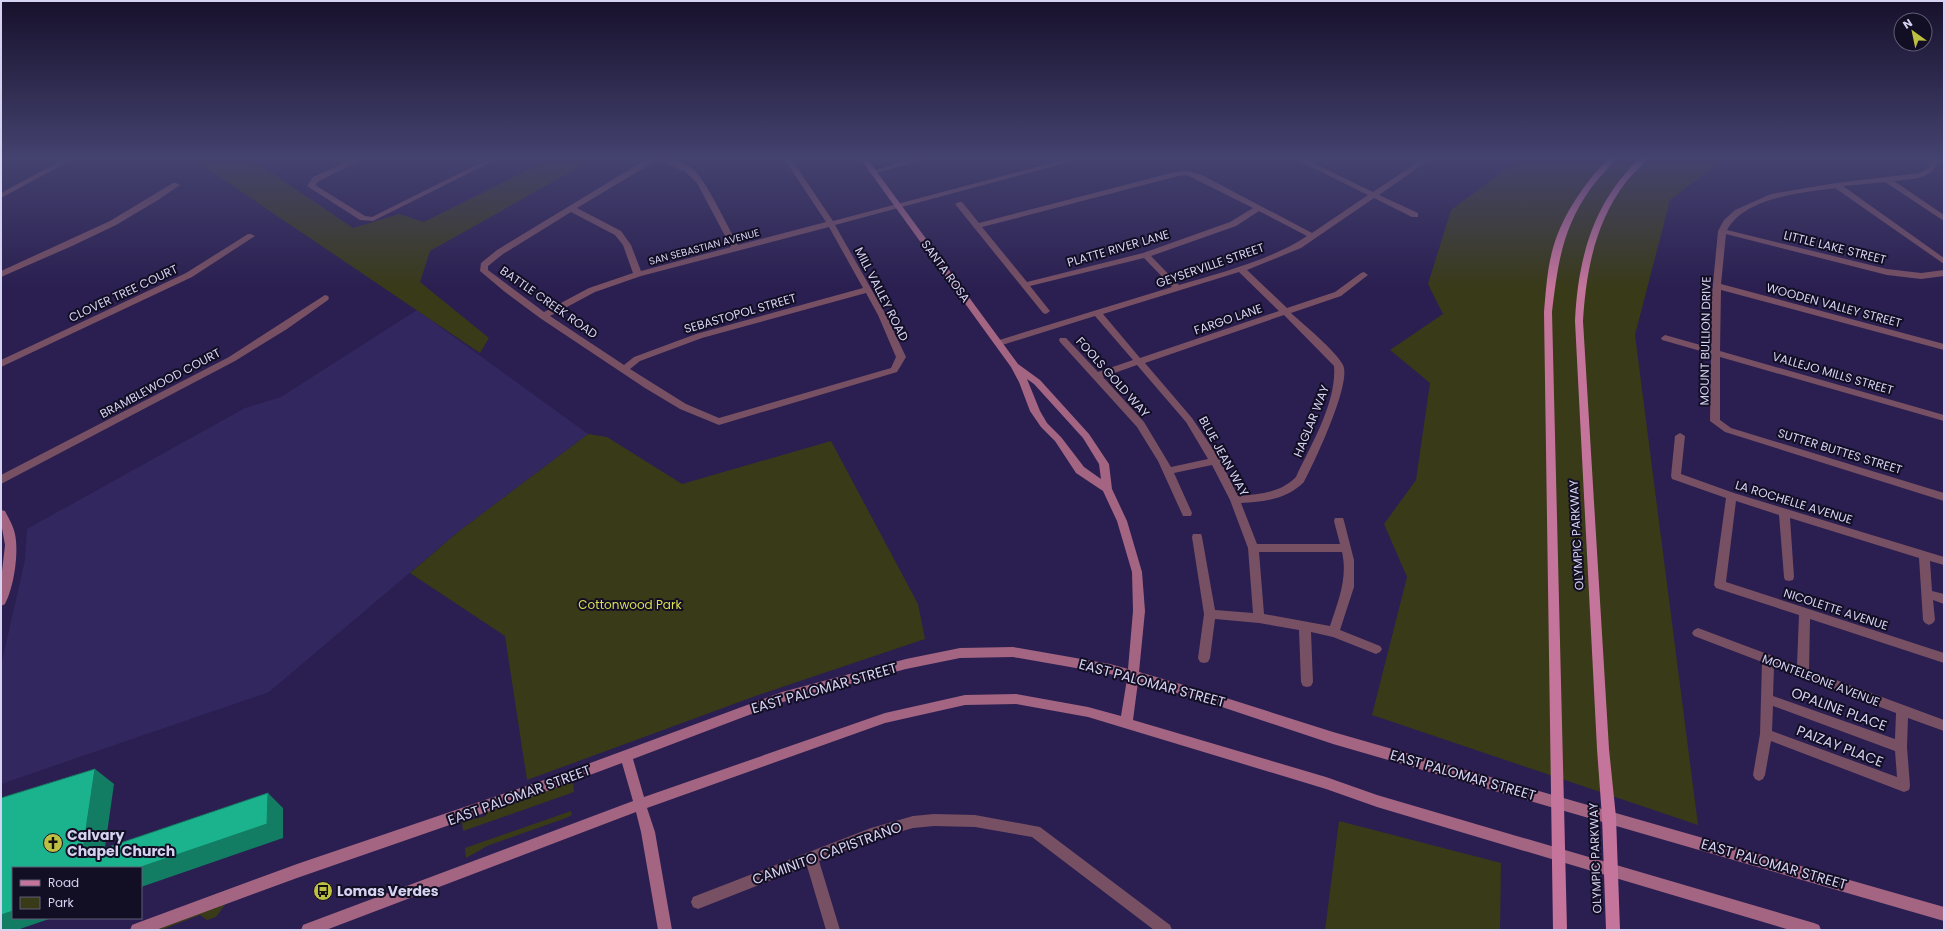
<svg xmlns="http://www.w3.org/2000/svg" width="1945" height="931" font-family="Poppins,sans-serif">
<style>
.built{fill:#33275f}
.green{fill:#393a18}
.lines{fill:none;stroke-linecap:round;stroke-linejoin:round}
.street{fill:#785063;fill-rule:evenodd}
.secondary{fill:#a46583;fill-rule:evenodd}
.primary{fill:#c5759c;fill-rule:evenodd}
.shaded-wall{fill:#137d63}
.building{fill:#1bb38e;stroke:#137d63}
.labels{text-anchor:middle;dominant-baseline:central;stroke-width:4;stroke-linejoin:round;paint-order:stroke}
.far-street-label{font-size:10px;fill:#d6d2f2;stroke:#120e23}
.street-label{font-size:12px;fill:#d6d2f2;stroke:#120e23}
.park-label{font-size:12px;fill:#dcdf51;stroke:#120e23}
.near-street-label{font-size:14px;fill:#d6d2f2;stroke:#120e23}
.near-poi-label{font-size:14px;font-weight:bold;fill:#d6d2f2;stroke:#120e23;text-anchor:start}
</style>
<rect width="100%" height="100%" fill="#2a1f50"/>
<polygon class="built" points="417,310 588,434 458,532 269,692 1,784 1,666 25,560 27,529 245,408 281,397"/>
<g class="green">
<polygon points="190,157 248,157 353,228 399,214 424,222 554,157 597,157 430,251 420,282 489,338 480,353"/>
<polygon points="1522,157 1760,157 1721,161 1670,200 1635,335 1698,825 1372,715 1407,577 1384,524 1416,480 1430,383 1390,350 1443,314 1428,284 1451,210"/>
<polygon points="588,434 607,437 682,484 831,441 918,604 925,639 761,694 527,780 505,636 410,573 458,532"/>
<polygon points="573,782 574,792 463,831 462,822 486,816 486,811"/>
<polygon points="571,811 572,815 566,818 487,846 466,858 465,848"/>
<polygon points="1339,821 1501,863 1500,930 1325,930"/>
<polygon points="227,902 216,917 207,920 200,915 161,930 148,930"/>
</g>
<g class="lines">
<g class="street">
<polygon points="68,157 77,157 1,198 1,193"/>
<polygon points="357,157 367,157 319,181 315,185 365,216 372,217 492,157 501,157 373,221 360,220 307,186 313,177"/>
<path d="M 650,157 C 664,157 680,160 692,168 C 706,179 728,228 738,245 L 826,222 L 783,157 L 790,157 L 833,221 L 1075,157 L 1088,157 L 835,225 L 886,315 L 906,357 L 897,372 L 719,425 L 680,409 L 645,388 L 540,318 L 505,292 L 480,271 L 481,263 L 497,250 ZM 657,160 L 686,172 L 697,183 L 731,247 L 641,271 L 631,245 L 621,231 L 577,208 ZM 571,212 L 615,235 L 623,245 L 633,273 L 589,288 L 544,312 L 488,270 L 488,266 L 503,254 ZM 829,227 L 863,288 L 696,334 L 634,357 L 624,365 L 550,316 L 595,292 L 641,276 ZM 866,293 L 878,315 L 896,357 L 891,368 L 719,418 L 686,404 L 630,369 L 640,361 L 702,338 Z"/>
<polygon points="918,157 931,157 873,174 869,172"/>
<path d="M 1291,157 L 1301,157 L 1373,192 L 1425,157 L 1433,157 L 1379,195 L 1418,213 L 1418,217 L 1412,217 L 1374,198 L 1301,248 L 1247,270 L 1287,308 L 1335,292 L 1361,273 L 1364,272 L 1368,275 L 1341,296 L 1291,313 C 1304,325 1336,351 1343,365 C 1352,383 1314,463 1304,482 C 1287,499 1265,502 1241,503 L 1257,544 L 1340,544 L 1334,521 L 1335,518 L 1343,518 L 1344,521 L 1354,560 L 1354,587 L 1340,630 L 1380,646 L 1382,649 L 1380,652 L 1376,654 L 1333,637 L 1311,632 L 1313,682 L 1311,686 L 1307,687 L 1303,686 L 1301,682 L 1299,630 L 1259,623 L 1215,619 L 1210,658 L 1208,662 L 1204,663 L 1200,662 L 1198,658 L 1204,614 L 1192,537 L 1193,534 L 1201,534 L 1202,537 L 1215,610 L 1253,613 L 1248,548 L 1230,500 L 1212,465 L 1174,473 L 1192,513 L 1191,516 L 1183,516 L 1158,461 L 1137,427 L 1060,342 L 1059,340 L 1060,338 L 1066,338 L 1098,372 L 1133,360 L 1095,316 L 999,346 L 995,343 L 996,341 L 1172,287 L 1144,258 L 1030,286 L 1050,311 L 1046,314 L 1043,313 L 955,204 L 959,202 L 962,202 L 979,223 L 1175,172 L 1188,171 L 1202,175 L 1312,233 L 1368,195 ZM 1187,175 L 1253,208 L 1230,222 L 1143,253 L 1027,282 L 982,227 L 1178,176 ZM 1259,211 L 1307,236 C 1271,260 1220,273 1179,285 L 1151,256 L 1236,226 ZM 1239,272 L 1279,311 L 1140,358 L 1103,314 ZM 1284,315 L 1334,366 C 1337,402 1311,445 1296,477 C 1280,493 1260,494 1238,496 L 1219,458 L 1192,418 L 1145,363 ZM 1137,365 L 1186,422 L 1208,459 L 1171,467 L 1144,422 L 1103,377 ZM 1259,552 L 1342,552 C 1348,578 1338,602 1330,626 L 1264,614 Z"/>
<path d="M 1944,157 L 1944,161 L 1937,163 C 1932,180 1909,179 1894,181 L 1944,215 L 1944,221 L 1885,182 L 1843,186 L 1944,258 L 1944,264 L 1835,188 C 1801,193 1745,197 1727,230 L 1887,269 L 1921,273 L 1944,270 L 1944,276 L 1921,279 L 1887,275 L 1726,234 L 1721,284 L 1944,344 L 1944,350 L 1721,290 L 1720,351 L 1944,415 L 1944,421 L 1720,357 L 1720,420 L 1731,428 L 1944,493 L 1944,501 L 1725,432 L 1710,421 L 1711,354 L 1662,340 L 1661,338 L 1665,335 L 1711,348 L 1712,294 L 1718,231 L 1724,220 L 1735,210 L 1771,194 L 1836,183 L 1920,173 L 1929,167 L 1931,159 Z"/>
<polygon points="173,183 176,183 180,185 158,200 116,225 72,246 1,277 1,271 110,221"/>
<polygon points="248,234 251,234 255,236 192,277 1,367 1,360 186,273"/>
<polygon points="325,295 328,296 329,298 328,300 287,329 235,361 1,484 1,475 229,357"/>
<path d="M 1680,433 L 1685,436 L 1681,474 L 1734,493 L 1944,557 L 1944,565 L 1930,561 L 1932,591 L 1944,594 L 1944,604 L 1933,600 L 1935,620 L 1933,623 L 1929,625 L 1925,623 L 1923,620 L 1919,558 L 1790,518 L 1794,577 L 1793,580 L 1789,581 L 1785,580 L 1784,577 L 1779,515 L 1736,501 L 1726,582 L 1944,653 L 1944,663 L 1810,619 L 1809,670 L 1944,720 L 1944,731 L 1908,718 L 1907,747 L 1910,786 L 1909,790 L 1904,792 L 1771,741 L 1765,775 L 1763,779 L 1759,781 L 1755,779 L 1753,775 L 1760,734 L 1762,662 L 1694,636 L 1692,633 L 1694,630 L 1698,628 L 1797,665 L 1799,615 L 1716,588 L 1714,585 L 1726,498 L 1672,479 L 1671,476 L 1675,436 ZM 1774,667 L 1896,713 L 1895,739 L 1773,696 ZM 1773,706 L 1895,751 L 1897,777 L 1772,731 Z"/>
<polygon points="934,814 975,815 1040,827 1170,925 1172,930 1154,930 1032,837 975,827 934,826 913,828 871,840 819,861 840,930 826,930 807,866 698,909 693,907 691,902 693,897 698,895 871,828 913,816"/>
</g>
<g class="secondary">
<path d="M 859,157 L 866,157 L 1018,364 L 1040,380 L 1089,434 L 1109,464 L 1112,489 L 1127,521 L 1142,572 L 1145,611 L 1139,672 L 1201,690 L 1333,732 L 1944,907 L 1944,921 L 1333,744 L 1201,700 L 1138,682 L 1133,720 L 1326,777 L 1377,795 L 1814,923 L 1819,925 L 1821,930 L 1790,930 L 1377,807 L 1326,789 L 1088,717 L 1016,704 L 965,705 L 885,723 L 647,808 L 655,832 L 672,930 L 658,930 L 641,832 L 636,812 L 326,930 L 301,930 L 303,925 L 308,923 L 633,801 L 622,763 L 547,791 L 297,878 L 156,930 L 130,930 L 132,925 L 137,923 L 297,864 L 547,779 L 782,692 L 906,659 L 960,648 L 1013,647 L 1110,664 L 1128,669 L 1133,611 L 1132,572 L 1117,521 L 1103,491 L 1076,473 L 1055,441 L 1041,427 L 1030,411 L 1019,382 L 1011,367 ZM 1027,379 L 1034,384 L 1083,438 L 1099,464 L 1101,479 L 1084,467 L 1061,437 L 1047,423 L 1040,411 ZM 1013,657 L 1110,674 L 1127,679 L 1121,716 L 1088,707 L 1016,694 L 965,695 L 885,713 L 644,797 L 633,759 L 783,702 L 906,669 L 960,658 Z"/>
<path d="M 1,510 L 5,511 C 9,519 13,525 15,534 C 19,553 14,587 5,604 L 1,606 L 1,580 L 5,545 L 1,523 Z"/>
</g>
<g class="primary">
<path d="M 1610,157 L 1617,157 C 1609,168 1599,177 1591,188 C 1562,229 1558,263 1552,312 L 1567,930 L 1553,930 L 1544,312 C 1546,291 1547,269 1553,248 C 1563,214 1585,182 1610,157 Z"/>
<path d="M 1641,157 L 1649,157 C 1642,166 1633,173 1626,182 C 1595,222 1586,272 1583,321 L 1609,749 L 1616,817 L 1620,930 L 1606,930 L 1602,817 L 1597,749 L 1575,321 C 1578,258 1593,202 1641,157 Z"/>
</g>
</g>
<g class="shaded-wall">
<polygon points="95,769 114,784 102,868 82,856"/>
<polygon points="268,793 283,808 283,838 141,887 141,868 138,868"/>
<polygon points="13,911 13,918 52,918 17,930 1,930 1,915"/>
</g>
<polygon class="building" points="95,769 82,856 268,793 267,824 138,868 13,868 13,911 1,915 1,798"/>
<linearGradient id="sky" x2="0" y2="1"><stop stop-color="#17112c"/><stop offset="0.55" stop-color="#44426f"/><stop offset="1" stop-color="#44426f" stop-opacity="0"/></linearGradient>
<rect width="1945" height="288" fill="url(#sky)"/>
<defs>
<symbol id="church-disc" viewBox="-11 -11 22 22"><circle r="9.5" fill="#bdbf43" stroke="#120e23"/><path d="M-1.2-6h2.4v3.5h3.3v2.4h-3.3V6h-2.4V-.1h-3.3v-2.4h3.3Z" fill="#111"/></symbol>
<symbol id="bus-disc" viewBox="-11 -11 22 22"><circle r="9.5" fill="#bdbf43" stroke="#120e23"/><path d="M-5-6H5V4H4V6H2V4H-2V6H-4V4H-5ZM-3.5-4V0h7V-4ZM-3.5 1.2v1.5H-2V1.2ZM2 1.2v1.5H3.5V1.2Z" fill="#111"/></symbol>
</defs>
<g fill-rule="evenodd">
<use href="#church-disc" x="42" y="832" width="22" height="22"/>
<use href="#bus-disc" x="312" y="880" width="22" height="22"/>
</g>
<g class="labels">
<g class="far-street-label">
<text transform="translate(704 247) rotate(-15)">SAN SEBASTIAN AVENUE</text>
</g>
<g class="street-label">
<text transform="translate(1835 247) rotate(14)">LITTLE LAKE STREET</text>
<text transform="translate(1118 248) rotate(-16)">PLATTE RIVER LANE</text>
<text transform="translate(1210 265) rotate(-19)">GEYSERVILLE STREET</text>
<text transform="translate(946 271) rotate(54)">SANTA ROSA</text>
<text transform="translate(123 293) rotate(-25)">CLOVER TREE COURT</text>
<text transform="translate(882 294) rotate(63)">MILL VALLEY ROAD</text>
<text transform="translate(549 302) rotate(35)">BATTLE CREEK ROAD</text>
<text transform="translate(1834 305) rotate(15)">WOODEN VALLEY STREET</text>
<text transform="translate(740 313) rotate(-16)">SEBASTOPOL STREET</text>
<text transform="translate(1228 319) rotate(-19)">FARGO LANE</text>
<text transform="translate(1705 341) rotate(-89)">MOUNT BULLION DRIVE</text>
<text transform="translate(1833 373) rotate(16)">VALLEJO MILLS STREET</text>
<text transform="translate(1113 377) rotate(48)">FOOLS GOLD WAY</text>
<text transform="translate(160 383) rotate(-28)">BRAMBLEWOOD COURT</text>
<text transform="translate(1311 421) rotate(-68)">HAGLAR WAY</text>
<text transform="translate(1840 451) rotate(17)">SUTTER BUTTES STREET</text>
<text transform="translate(1224 456) rotate(61)">BLUE JEAN WAY</text>
<text transform="translate(1794 502) rotate(17)">LA ROCHELLE AVENUE</text>
<text transform="translate(1576 535) rotate(-93)">OLYMPIC PARKWAY</text>
<text transform="translate(1836 609) rotate(18)">NICOLETTE AVENUE</text>
<text transform="translate(1821 680) rotate(21)">MONTELEONE AVENUE</text>
<text transform="translate(1595 858) rotate(-92)">OLYMPIC PARKWAY</text>
</g>
<g class="park-label">
<text x="630" y="604">Cottonwood Park</text>
</g>
<g class="near-street-label">
<text transform="translate(1152 683) rotate(15)">EAST PALOMAR STREET</text>
<text transform="translate(824 688) rotate(-16)">EAST PALOMAR STREET</text>
<text transform="translate(1839 709) rotate(20)">OPALINE PLACE</text>
<text transform="translate(1840 746) rotate(21)">PAIZAY PLACE</text>
<text transform="translate(1463 775) rotate(16)">EAST PALOMAR STREET</text>
<text transform="translate(519 795) rotate(-20)">EAST PALOMAR STREET</text>
<text transform="translate(827 853) rotate(-20)">CAMINITO CAPISTRANO</text>
<text transform="translate(1774 864) rotate(16)">EAST PALOMAR STREET</text>
</g>
<g class="near-poi-label">
<text x="67" y="835">Calvary<tspan x="67" dy="16">Chapel Church</tspan></text>
<text x="337" y="891">Lomas Verdes</text>
</g>
</g>
<rect width="1945" height="931" fill="none" stroke="#d6d2f2" stroke-width="4"/>
<rect x="12" y="867" width="130" height="52" fill="#120e23" stroke="#605c76"/>
<rect x="20" y="880" width="20" height="6" fill="#c5759c" stroke="#605c76"/>
<text x="48" y="887" font-size="12" fill="#d6d2f2">Road</text>
<rect x="20" y="897" width="20" height="12" fill="#393a18" stroke="#605c76"/>
<text x="48" y="907" font-size="12" fill="#d6d2f2">Park</text>
<g transform="translate(1913 32) rotate(327)"><circle r="19" fill="#120e23" stroke="#605c76"/>
<path d="M0-3L7 15L0 10L-7 15Z" fill="#bdbf43"/>
<text y="-6" font-size="11" font-weight="bold" text-anchor="middle" fill="#d6d2f2">N</text>
</g>
</svg>
